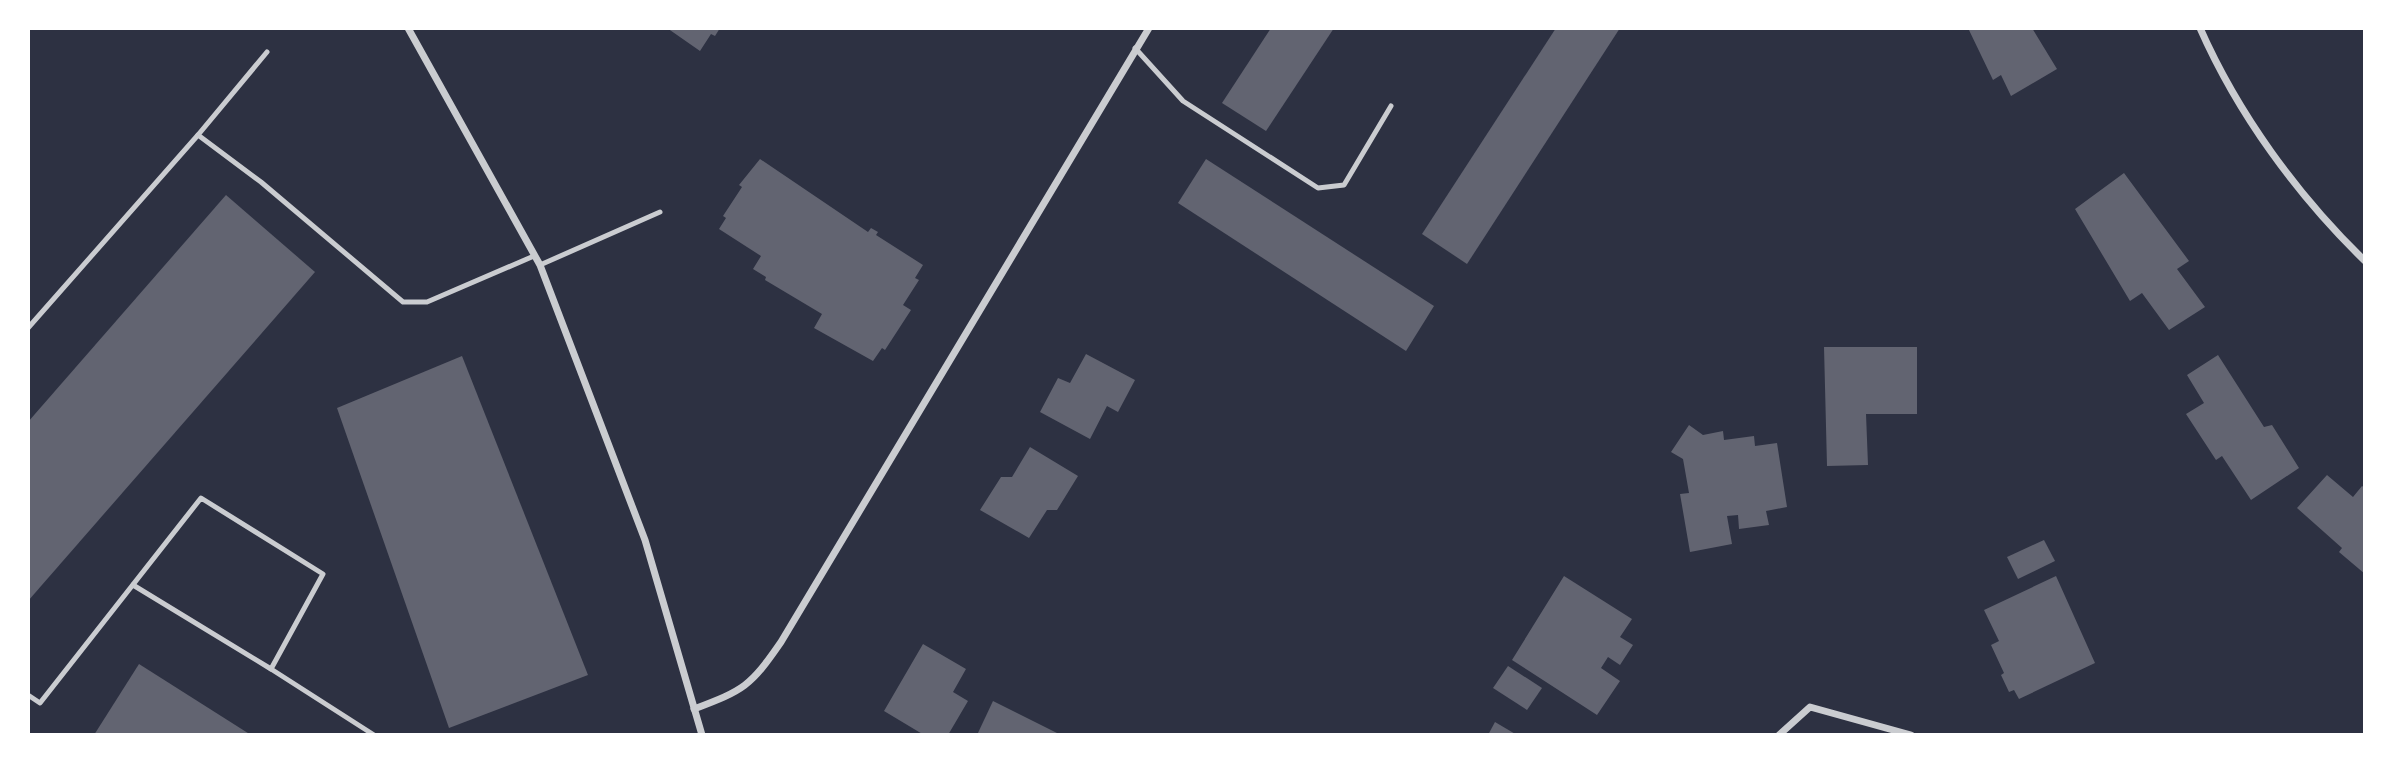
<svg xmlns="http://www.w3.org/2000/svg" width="2393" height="763" font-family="'PT Serif',serif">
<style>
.building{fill:#626471}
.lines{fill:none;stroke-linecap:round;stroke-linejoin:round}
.service{stroke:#caccd0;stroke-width:5}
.minor{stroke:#caccd0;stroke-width:7}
</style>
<rect width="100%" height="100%" fill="#2d3142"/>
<g class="building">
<polygon points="667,28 720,28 715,36 711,34 700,51"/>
<polygon points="1271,28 1334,28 1266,131 1222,103"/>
<polygon points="1556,28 1620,28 1467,264 1422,234"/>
<polygon points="1968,28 2032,28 2057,69 2011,96 2001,75 1993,80"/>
<polygon points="760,159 868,232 871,228 878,232 876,235 923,265 915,278 919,280 903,305 911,310 885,350 882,348 873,361 814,328 822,314 765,280 766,277 753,269 761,256 719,229 726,218 723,216 742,187 739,185"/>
<polygon points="1206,159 1434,306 1406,351 1178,203"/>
<polygon points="2124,173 2189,261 2177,269 2205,307 2169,330 2142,293 2130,301 2075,209"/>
<polygon points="226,195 315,272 28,601 28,422"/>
<polygon points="1824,347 1917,347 1917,414 1866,414 1868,465 1827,466"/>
<polygon points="1086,354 1135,380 1118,412 1107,406 1090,439 1040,412 1058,378 1070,383"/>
<polygon points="2218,355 2264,427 2272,425 2299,468 2251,500 2222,456 2216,460 2186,414 2204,403 2187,375"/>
<polygon points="462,356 588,675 449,728 337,408"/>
<polygon points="1689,425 1703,435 1723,431 1724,440 1754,436 1755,446 1777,443 1787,507 1766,511 1769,525 1739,529 1738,515 1727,516 1732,544 1690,552 1680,494 1689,493 1683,459 1671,452"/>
<polygon points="1030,447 1078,476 1057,510 1047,510 1029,538 980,510 1001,477 1012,477"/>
<polygon points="2327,475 2353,497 2362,486 2365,488 2365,574 2339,552 2342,548 2297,508"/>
<polygon points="2044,540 2055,561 2018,579 2007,557"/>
<polygon points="1564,576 1632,619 1620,637 1633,645 1620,665 1608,657 1601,668 1620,681 1597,715 1512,660"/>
<polygon points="2056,576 2095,663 2019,699 2014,690 2009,692 2001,675 2004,673 1991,645 1999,641 1984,610"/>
<polygon points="923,644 966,669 953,692 968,701 948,735 924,735 884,711"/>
<polygon points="139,664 251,735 94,735"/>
<polygon points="1508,666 1542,688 1527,710 1493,688"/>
<polygon points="993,701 1061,735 977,735"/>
<polygon points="1495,722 1517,735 1488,735"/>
</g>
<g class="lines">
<g class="service">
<polyline points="1135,48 1183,101 1318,188 1344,185 1391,106"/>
<polyline points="267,52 198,135 261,182 403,302 427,302 534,256"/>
<polyline points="540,265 660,212"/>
<polyline points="28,328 198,135"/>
<polyline points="133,585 271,669"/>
<polyline points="28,695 40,703 201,498 323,574 271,669 374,735"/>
</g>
<g class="minor">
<polyline points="408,28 540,265 645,540 702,735"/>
<path d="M 2200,28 C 2238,114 2297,195 2365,261"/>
<path d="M 694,709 C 744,690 750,687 781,642 L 1149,28"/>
<polyline points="1779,735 1810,707 1911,735"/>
</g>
</g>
<rect width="2393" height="763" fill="none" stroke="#ffffff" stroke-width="60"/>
</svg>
